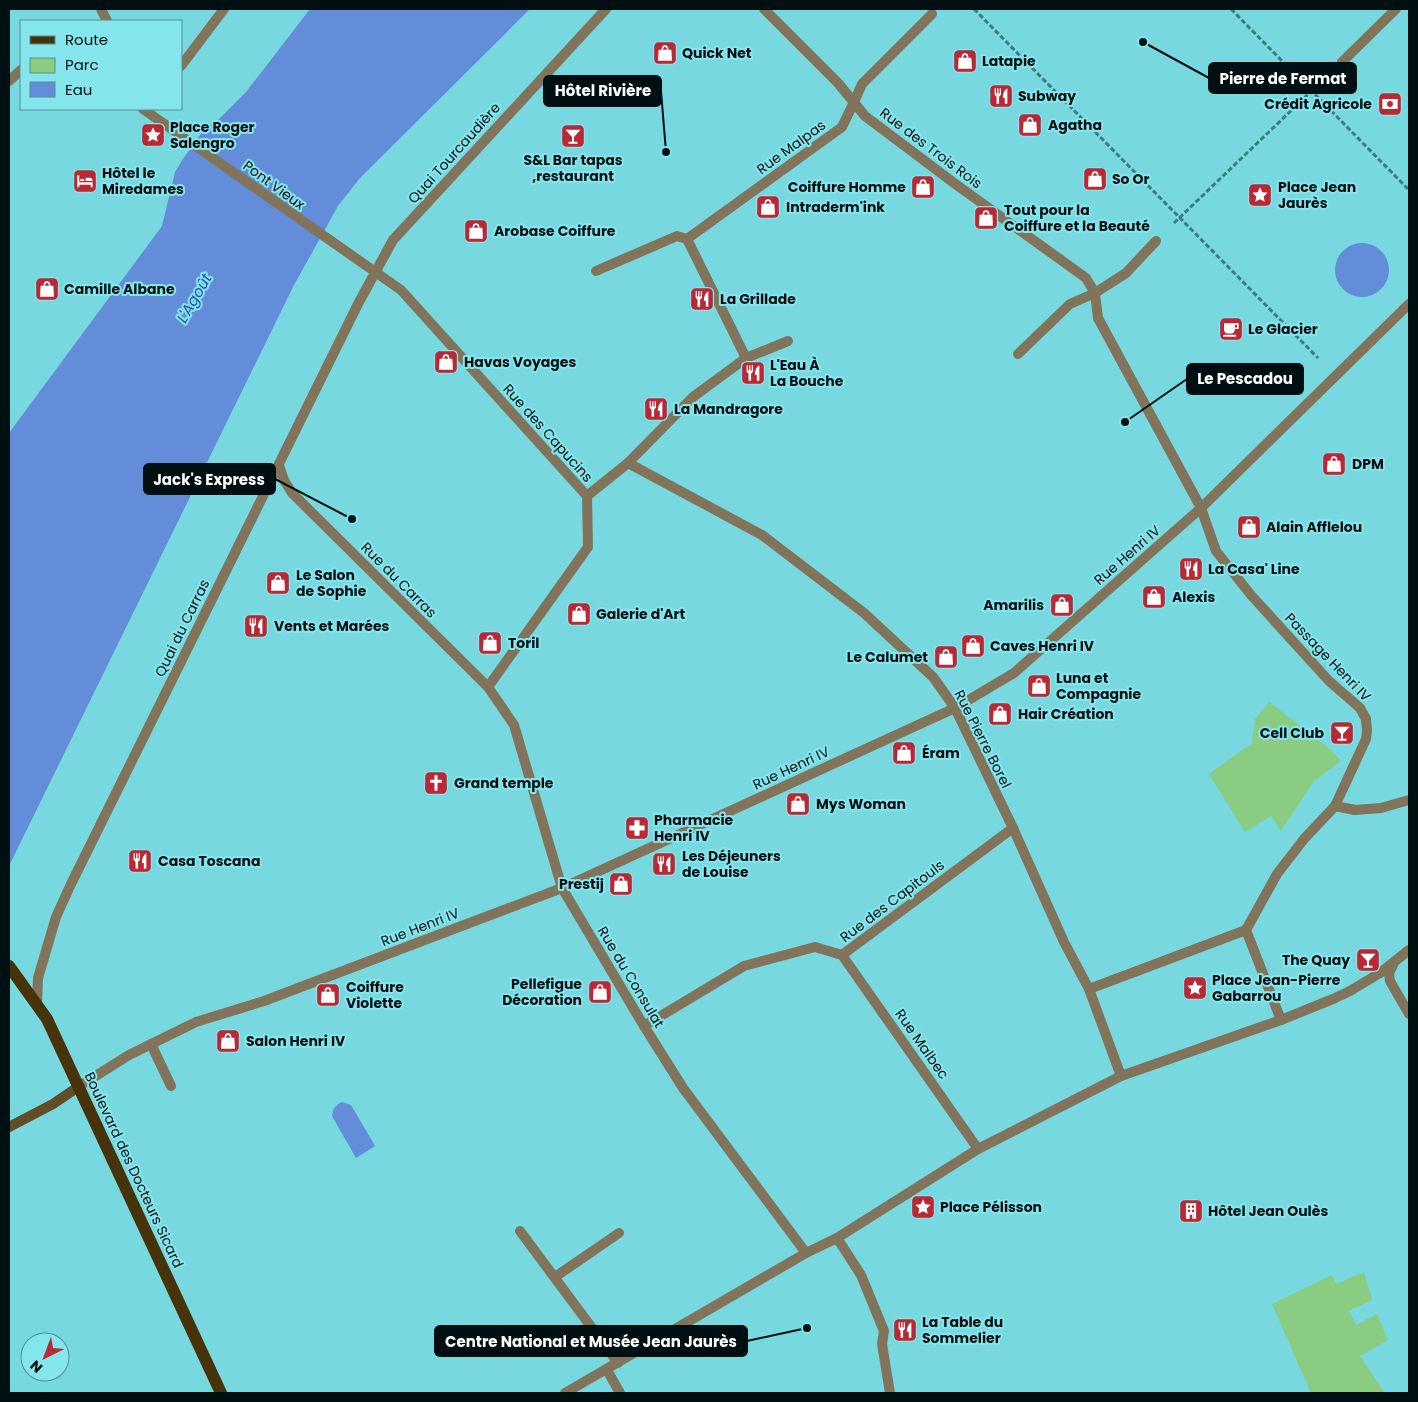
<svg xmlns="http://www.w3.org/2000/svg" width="1418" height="1402" font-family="Poppins,sans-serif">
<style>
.green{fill:#89cc82}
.water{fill:#638cd9}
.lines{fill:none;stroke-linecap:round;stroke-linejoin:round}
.path{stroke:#407b80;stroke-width:3;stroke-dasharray:5 2.5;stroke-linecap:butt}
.service{stroke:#82745b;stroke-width:10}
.pedestrian{stroke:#82745b;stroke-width:10}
.minor{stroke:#82745b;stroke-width:10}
.secondary{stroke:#614d26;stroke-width:10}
.primary{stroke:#463309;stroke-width:12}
.labels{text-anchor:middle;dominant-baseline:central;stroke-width:4;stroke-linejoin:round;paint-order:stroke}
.poi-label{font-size:14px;font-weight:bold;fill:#001012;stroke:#85e5ed;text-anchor:start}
.street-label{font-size:14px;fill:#001012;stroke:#85e5ed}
.water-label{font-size:15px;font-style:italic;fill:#2250ab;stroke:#85e5ed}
.leader{fill:none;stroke:#001012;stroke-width:2}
.callout-dot{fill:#001012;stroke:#85e5ed;stroke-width:2}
.callout{fill:#001012;stroke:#001012;stroke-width:2}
.callout-label{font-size:15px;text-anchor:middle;font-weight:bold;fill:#fff}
</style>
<rect width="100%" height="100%" fill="#78d8df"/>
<g class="green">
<polygon points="1269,702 1330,749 1341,761 1314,781 1281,831 1271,816 1245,832 1209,774 1252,743 1255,719"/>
<polygon points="1364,1272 1372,1300 1349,1311 1356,1325 1377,1314 1388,1340 1360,1356 1385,1393 1311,1393 1272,1304 1332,1275 1336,1284"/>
</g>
<g class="water">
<polygon points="310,9 530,9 360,178 338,206 294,285 9,866 9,433 162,226 175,172 183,159 205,128 218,120 246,92"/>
<circle cx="1362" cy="270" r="27"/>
<path d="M 342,1102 L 351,1105 L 375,1146 L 356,1158 L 332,1116 C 333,1109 335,1105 342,1102 Z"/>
</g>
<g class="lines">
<g class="path">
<polyline points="974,9 1318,358"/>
<polyline points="1231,9 1409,190"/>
<polyline points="1174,223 1323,80"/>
</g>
<g class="service">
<polyline points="1018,354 1070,304 1095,293"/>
<polyline points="1393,965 1389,973 1390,981 1409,1014"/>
<polyline points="644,1026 744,966 815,947 842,955 1013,828"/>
<polyline points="151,1044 171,1086"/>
<polyline points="555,1277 619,1233"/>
<polyline points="607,1370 620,1393"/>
</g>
<g class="pedestrian">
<polyline points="1342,62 1396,9"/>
<polyline points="854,102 862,84 932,14"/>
<polyline points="1095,293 1126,273 1156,241"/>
<polyline points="1201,508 1216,551 1251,595 1329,681 1360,708 1366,719 1367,731 1366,739 1335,806 1304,839 1277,874 1246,930"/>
<polyline points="1335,806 1355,810 1381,808 1409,800"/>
<polyline points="1246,930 1281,1020"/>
<polyline points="1089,989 1246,930"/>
</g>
<g class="minor">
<polyline points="101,9 107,21"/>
<polyline points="764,9 838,83 865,116 954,183 1086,278 1095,293 1098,318 1201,508"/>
<polyline points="181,66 224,9"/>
<polyline points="9,81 21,70"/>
<polyline points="143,109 401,290 587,496 588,547 488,687"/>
<polyline points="596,271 677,236 687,239"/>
<polyline points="746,358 788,341"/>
<polyline points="628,463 762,535 864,613 933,677 955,708 1013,828 1064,942 1089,989 1121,1076"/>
<polyline points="279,465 284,480 292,493 488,687 514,725 562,888 644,1026 683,1088 806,1253"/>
<polyline points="587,496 628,463 693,397 746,358 687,239 842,127 854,102"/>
<polyline points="842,955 978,1149"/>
<polyline points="37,1003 38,978 56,917 71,884 359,302 393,240 606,9"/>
<polyline points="78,1087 129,1055 196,1022 264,1001 562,888 955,708 1014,673 1201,508 1409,304"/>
<polyline points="520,1231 618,1363"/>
<polyline points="837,1238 861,1275 884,1331 882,1344 890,1393"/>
<polyline points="565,1393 806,1253 837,1238 978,1149 1121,1076 1281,1020 1333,999 1350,991 1380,973 1409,950"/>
</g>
<polyline class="secondary" points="9,1127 53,1104 78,1087"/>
<polyline class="primary" points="9,966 47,1019 221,1393"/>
</g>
<defs>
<symbol id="shop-square" viewBox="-11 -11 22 22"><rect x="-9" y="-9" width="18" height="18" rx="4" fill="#b92834" stroke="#85e5ed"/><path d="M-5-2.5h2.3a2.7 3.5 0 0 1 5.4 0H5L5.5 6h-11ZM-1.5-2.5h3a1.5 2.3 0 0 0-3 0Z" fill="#fff"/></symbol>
<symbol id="restaurant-square" viewBox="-11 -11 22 22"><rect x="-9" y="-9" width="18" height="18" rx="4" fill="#b92834" stroke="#85e5ed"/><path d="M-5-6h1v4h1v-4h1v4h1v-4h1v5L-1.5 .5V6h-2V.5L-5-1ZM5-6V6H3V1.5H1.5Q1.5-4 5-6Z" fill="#fff"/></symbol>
<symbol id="bank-square" viewBox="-11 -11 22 22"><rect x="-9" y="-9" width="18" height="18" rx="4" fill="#b92834" stroke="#85e5ed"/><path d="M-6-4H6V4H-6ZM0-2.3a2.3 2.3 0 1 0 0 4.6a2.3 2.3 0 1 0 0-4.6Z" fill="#fff"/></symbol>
<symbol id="sight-square" viewBox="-11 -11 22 22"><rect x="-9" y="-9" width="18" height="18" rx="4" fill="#b92834" stroke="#85e5ed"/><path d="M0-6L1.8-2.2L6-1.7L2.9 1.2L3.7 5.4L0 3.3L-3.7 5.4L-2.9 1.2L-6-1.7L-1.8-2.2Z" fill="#fff"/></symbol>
<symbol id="bar-square" viewBox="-11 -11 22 22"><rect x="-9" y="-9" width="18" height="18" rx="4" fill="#b92834" stroke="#85e5ed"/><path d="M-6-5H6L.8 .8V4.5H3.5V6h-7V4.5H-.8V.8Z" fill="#fff"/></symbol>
<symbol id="hotel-square" viewBox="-11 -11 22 22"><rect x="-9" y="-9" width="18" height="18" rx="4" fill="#b92834" stroke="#85e5ed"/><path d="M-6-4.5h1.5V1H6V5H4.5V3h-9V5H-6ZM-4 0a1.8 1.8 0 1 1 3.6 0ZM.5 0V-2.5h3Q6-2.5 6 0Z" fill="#fff"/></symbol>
<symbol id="cafe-square" viewBox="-11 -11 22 22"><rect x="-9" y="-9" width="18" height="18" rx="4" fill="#b92834" stroke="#85e5ed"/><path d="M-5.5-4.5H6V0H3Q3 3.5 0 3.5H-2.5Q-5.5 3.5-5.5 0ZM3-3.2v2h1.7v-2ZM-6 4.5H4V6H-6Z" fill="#fff"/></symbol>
<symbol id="church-square" viewBox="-11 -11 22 22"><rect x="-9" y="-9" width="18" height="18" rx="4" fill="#b92834" stroke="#85e5ed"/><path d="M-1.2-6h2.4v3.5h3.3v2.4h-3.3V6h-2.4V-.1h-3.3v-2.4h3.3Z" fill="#fff"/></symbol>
<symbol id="pharmacy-square" viewBox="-11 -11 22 22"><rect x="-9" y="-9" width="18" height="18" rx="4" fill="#b92834" stroke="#85e5ed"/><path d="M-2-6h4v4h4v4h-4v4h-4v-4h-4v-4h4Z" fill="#fff"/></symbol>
<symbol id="building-square" viewBox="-11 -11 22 22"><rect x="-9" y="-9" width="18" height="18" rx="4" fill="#b92834" stroke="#85e5ed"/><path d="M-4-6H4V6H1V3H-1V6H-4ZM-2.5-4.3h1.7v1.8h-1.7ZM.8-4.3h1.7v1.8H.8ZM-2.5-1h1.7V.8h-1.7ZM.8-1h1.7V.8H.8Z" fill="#fff"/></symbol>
</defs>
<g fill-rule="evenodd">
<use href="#shop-square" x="651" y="39" width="28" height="28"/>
<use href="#shop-square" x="951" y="47" width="28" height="28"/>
<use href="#restaurant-square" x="987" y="82" width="28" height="28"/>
<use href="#bank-square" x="1376" y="90" width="28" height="28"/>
<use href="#shop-square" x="1016" y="111" width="28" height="28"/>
<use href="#sight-square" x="139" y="121" width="28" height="28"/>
<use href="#bar-square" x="559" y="122" width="28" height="28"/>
<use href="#shop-square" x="1081" y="165" width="28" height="28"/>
<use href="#hotel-square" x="71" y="167" width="28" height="28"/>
<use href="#shop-square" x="909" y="173" width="28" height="28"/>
<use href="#sight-square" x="1246" y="181" width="28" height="28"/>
<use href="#shop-square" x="754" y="193" width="28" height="28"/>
<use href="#shop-square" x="972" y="204" width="28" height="28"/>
<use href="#shop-square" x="462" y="217" width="28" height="28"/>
<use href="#shop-square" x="33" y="275" width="28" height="28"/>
<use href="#restaurant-square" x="688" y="285" width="28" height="28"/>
<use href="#cafe-square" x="1217" y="315" width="28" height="28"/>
<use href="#shop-square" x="432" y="348" width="28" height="28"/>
<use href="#restaurant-square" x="739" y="359" width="28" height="28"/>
<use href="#restaurant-square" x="642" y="395" width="28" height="28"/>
<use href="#shop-square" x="1320" y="450" width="28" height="28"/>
<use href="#shop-square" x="1235" y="513" width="28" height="28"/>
<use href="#restaurant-square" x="1177" y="555" width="28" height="28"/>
<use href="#shop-square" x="264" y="569" width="28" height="28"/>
<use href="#shop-square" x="1140" y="583" width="28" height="28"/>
<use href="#shop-square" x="1048" y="591" width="28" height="28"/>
<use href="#shop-square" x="565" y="600" width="28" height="28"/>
<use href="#restaurant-square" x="242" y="612" width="28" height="28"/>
<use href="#shop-square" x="476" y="629" width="28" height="28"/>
<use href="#shop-square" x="959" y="632" width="28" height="28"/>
<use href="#shop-square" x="932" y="643" width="28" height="28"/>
<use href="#shop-square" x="1025" y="672" width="28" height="28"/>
<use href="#shop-square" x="986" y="700" width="28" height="28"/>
<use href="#bar-square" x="1328" y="719" width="28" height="28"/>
<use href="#shop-square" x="890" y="739" width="28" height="28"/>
<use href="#church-square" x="422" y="769" width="28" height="28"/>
<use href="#shop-square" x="784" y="790" width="28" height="28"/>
<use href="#pharmacy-square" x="623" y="814" width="28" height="28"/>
<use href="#restaurant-square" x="126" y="847" width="28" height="28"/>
<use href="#restaurant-square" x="650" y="850" width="28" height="28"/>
<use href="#shop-square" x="607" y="870" width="28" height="28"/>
<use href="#bar-square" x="1354" y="946" width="28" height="28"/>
<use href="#sight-square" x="1181" y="974" width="28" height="28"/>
<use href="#shop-square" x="586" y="978" width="28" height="28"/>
<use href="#shop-square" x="314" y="981" width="28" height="28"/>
<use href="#shop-square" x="214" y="1027" width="28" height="28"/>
<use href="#sight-square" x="909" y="1193" width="28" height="28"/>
<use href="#building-square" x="1177" y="1197" width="28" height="28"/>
<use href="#restaurant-square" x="891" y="1316" width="28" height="28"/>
</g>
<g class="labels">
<g class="poi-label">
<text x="682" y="53">Quick Net</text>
<text x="982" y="61">Latapie</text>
<text x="1018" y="96">Subway</text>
<text x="1372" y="104" text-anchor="end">Crédit Agricole</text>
<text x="1048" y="125">Agatha</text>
<text x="170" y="127">Place Roger<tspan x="170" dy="16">Salengro</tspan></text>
<text x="573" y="160" text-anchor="middle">S&amp;L Bar tapas<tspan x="573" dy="16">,restaurant</tspan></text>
<text x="102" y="173">Hôtel le<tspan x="102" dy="16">Miredames</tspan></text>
<text x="1112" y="179">So Or</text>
<text x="906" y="187" text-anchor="end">Coiffure Homme</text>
<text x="1278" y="187">Place Jean<tspan x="1278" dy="16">Jaurès</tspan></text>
<text x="786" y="207">Intraderm'ink</text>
<text x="1004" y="210">Tout pour la<tspan x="1004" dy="16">Coiffure et la Beauté</tspan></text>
<text x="494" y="231">Arobase Coiffure</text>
<text x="64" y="289">Camille Albane</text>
<text x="720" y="299">La Grillade</text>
<text x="1248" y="329">Le Glacier</text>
<text x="464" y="362">Havas Voyages</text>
<text x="770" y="365">L'Eau À<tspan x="770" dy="16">La Bouche</tspan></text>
<text x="674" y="409">La Mandragore</text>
<text x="1352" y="464">DPM</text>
<text x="1266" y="527">Alain Afflelou</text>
<text x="1208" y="569">La Casa' Line</text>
<text x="296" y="575">Le Salon<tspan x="296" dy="16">de Sophie</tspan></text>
<text x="1172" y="597">Alexis</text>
<text x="1044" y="605" text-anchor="end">Amarilis</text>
<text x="596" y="614">Galerie d'Art</text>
<text x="274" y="626">Vents et Marées</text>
<text x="508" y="643">Toril</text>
<text x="990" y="646">Caves Henri IV</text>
<text x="928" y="657" text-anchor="end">Le Calumet</text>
<text x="1056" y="678">Luna et<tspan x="1056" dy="16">Compagnie</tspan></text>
<text x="1018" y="714">Hair Création</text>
<text x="1324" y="733" text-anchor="end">Cell Club</text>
<text x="922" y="753">Éram</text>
<text x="454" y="783">Grand temple</text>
<text x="816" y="804">Mys Woman</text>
<text x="654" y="820">Pharmacie<tspan x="654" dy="16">Henri IV</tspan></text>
<text x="682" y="856">Les Déjeuners<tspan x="682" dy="16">de Louise</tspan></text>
<text x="158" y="861">Casa Toscana</text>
<text x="604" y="884" text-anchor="end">Prestij</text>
<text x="1350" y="960" text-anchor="end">The Quay</text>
<text x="1212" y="980">Place Jean-Pierre<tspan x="1212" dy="16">Gabarrou</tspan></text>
<text x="582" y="984" text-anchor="end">Pellefigue<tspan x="582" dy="16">Décoration</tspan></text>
<text x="346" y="987">Coiffure<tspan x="346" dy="16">Violette</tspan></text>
<text x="246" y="1041">Salon Henri IV</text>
<text x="940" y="1207">Place Pélisson</text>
<text x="1208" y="1211">Hôtel Jean Oulès</text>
<text x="922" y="1322">La Table du<tspan x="922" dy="16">Sommelier</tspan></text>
</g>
<g class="street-label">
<text transform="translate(791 147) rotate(-36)">Rue Malpas</text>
<text transform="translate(931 148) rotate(37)">Rue des Trois Rois</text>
<text transform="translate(454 153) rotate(-48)">Quai Tourcaudière</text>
<text transform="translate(274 185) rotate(36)">Pont Vieux</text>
<text transform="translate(548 433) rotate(48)">Rue des Capucins</text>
<text transform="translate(1127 555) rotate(-41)">Rue Henri IV</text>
<text transform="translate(399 580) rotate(45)">Rue du Carras</text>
<text transform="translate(182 628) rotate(-64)">Quai du Carras</text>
<text transform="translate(1328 657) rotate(46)">Passage Henri IV</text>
<text transform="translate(983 739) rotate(63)">Rue Pierre Borel</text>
<text transform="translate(791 768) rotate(-25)">Rue Henri IV</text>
<text transform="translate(892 901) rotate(-37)">Rue des Capitouls</text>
<text transform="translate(420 927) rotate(-21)">Rue Henri IV</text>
<text transform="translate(631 977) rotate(59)">Rue du Consulat</text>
<text transform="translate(922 1044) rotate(55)">Rue Malbec</text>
<text transform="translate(134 1170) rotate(65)">Boulevard des Docteurs Sicard</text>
</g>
<g class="water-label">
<text transform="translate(194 298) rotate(-60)">L'Agoût</text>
</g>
</g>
<path class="leader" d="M1143 42L1209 78M666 152L661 91M1125 422L1187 379M352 519L275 479M807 1328L747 1341"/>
<g class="callout-dot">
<circle cx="1143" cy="42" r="5"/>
<circle cx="666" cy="152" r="5"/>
<circle cx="1125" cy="422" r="5"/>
<circle cx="352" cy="519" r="5"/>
<circle cx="807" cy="1328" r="5"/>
</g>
<g class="callout">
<rect x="1209" y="63" width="147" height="30" rx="5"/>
<rect x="544" y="76" width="117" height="30" rx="5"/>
<rect x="1187" y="364" width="116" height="30" rx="5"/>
<rect x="144" y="464" width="131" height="30" rx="5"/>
<rect x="435" y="1326" width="312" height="30" rx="5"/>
</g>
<g class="callout-label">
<text x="1283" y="84">Pierre de Fermat</text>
<text x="603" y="96">Hôtel Rivière</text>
<text x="1245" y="384">Le Pescadou</text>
<text x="209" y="485">Jack's Express</text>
<text x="591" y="1347">Centre National et Musée Jean Jaurès</text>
</g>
<rect width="1418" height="1402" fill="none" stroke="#001012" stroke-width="20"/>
<rect x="20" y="20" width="162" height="90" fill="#85e5ed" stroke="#509095"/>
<rect x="30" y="36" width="25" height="8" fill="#463309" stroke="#509095"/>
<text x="65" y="45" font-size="15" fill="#001012">Route</text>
<rect x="30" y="58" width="25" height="15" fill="#89cc82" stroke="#509095"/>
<text x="65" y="70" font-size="15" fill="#001012">Parc</text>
<rect x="30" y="82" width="25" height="15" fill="#638cd9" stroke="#509095"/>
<text x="65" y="95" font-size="15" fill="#001012">Eau</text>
<g transform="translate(45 1357) rotate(222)"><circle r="24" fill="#85e5ed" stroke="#509095"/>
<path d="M0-4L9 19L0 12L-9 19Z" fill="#b92834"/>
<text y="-8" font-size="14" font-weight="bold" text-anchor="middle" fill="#001012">N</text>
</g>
</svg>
